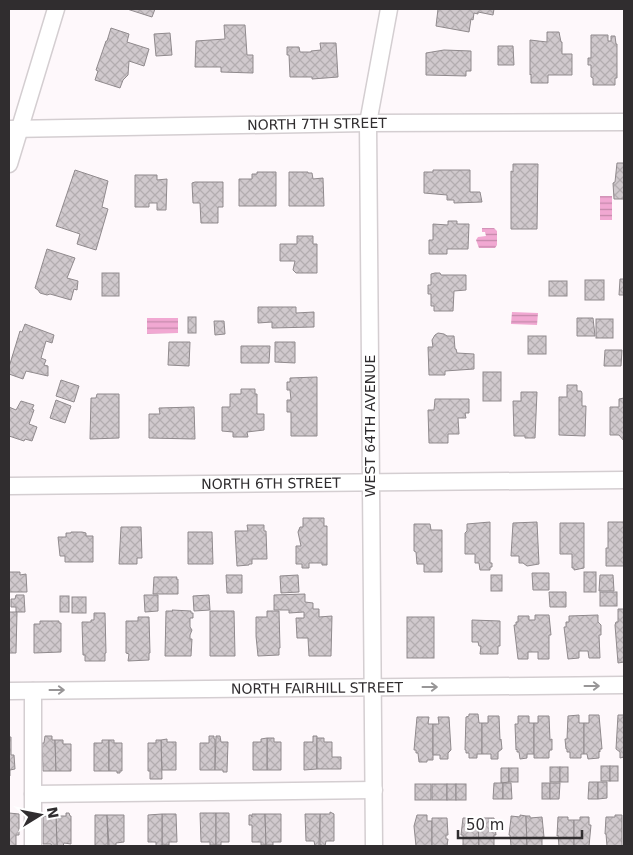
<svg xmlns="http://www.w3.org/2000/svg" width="633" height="855" font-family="'DejaVu Sans',sans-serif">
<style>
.water{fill:url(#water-rules)}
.building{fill:url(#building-cross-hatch);stroke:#908a8d}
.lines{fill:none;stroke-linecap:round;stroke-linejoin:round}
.minor-casing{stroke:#d4ced1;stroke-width:19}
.minor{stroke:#fff;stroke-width:16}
.oneway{stroke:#989697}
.labels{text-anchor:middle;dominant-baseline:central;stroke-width:4.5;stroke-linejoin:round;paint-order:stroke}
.street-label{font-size:14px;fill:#302d2f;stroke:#fff}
</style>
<defs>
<pattern id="water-rules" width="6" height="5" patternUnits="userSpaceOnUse" patternTransform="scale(1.25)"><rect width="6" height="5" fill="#f1a8d2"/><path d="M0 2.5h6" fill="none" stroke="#c489ab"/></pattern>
<pattern id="building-cross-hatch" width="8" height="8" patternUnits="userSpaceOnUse" patternTransform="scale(1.25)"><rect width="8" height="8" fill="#d0c9cd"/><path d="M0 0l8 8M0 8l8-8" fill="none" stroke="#b3adb0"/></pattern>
</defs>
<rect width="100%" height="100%" fill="#fef8fb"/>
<g class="water">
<rect x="600" y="196" width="12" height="24"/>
<polygon points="482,228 494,228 497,231 497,245 495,248 479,248 476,240 478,237 486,236 485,232 482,232"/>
<polygon points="512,312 538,313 537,325 511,324"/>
<polygon points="147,318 178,318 178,333 147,334"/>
</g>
<g class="building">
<polygon points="127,9 155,9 152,17"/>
<polygon points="438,9 494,9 493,15 478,12 478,14 474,13 473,20 471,19 469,32 436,26"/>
<polygon points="224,25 245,25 247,55 253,55 253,73 221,72 221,67 195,67 196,41 225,39"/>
<polygon points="111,28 129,34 127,42 149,49 144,66 129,61 128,75 123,80 120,88 95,80 98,71 96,70 106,41 107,41"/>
<polygon points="547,32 559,32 561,42 562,42 562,54 572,54 572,75 548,75 548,83 531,83 531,74 530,75 530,40 547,42"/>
<polygon points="170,33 172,55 156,56 154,34"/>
<polygon points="591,35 608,35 608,41 611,41 611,36 615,36 616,44 617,44 617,78 615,78 615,85 593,85 593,78 591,77 591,65 588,65 588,58 591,58"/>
<polygon points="320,43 336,43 338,77 312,79 312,77 290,77 289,55 287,55 287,47 299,47 300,52 311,52 311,51 321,50"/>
<polygon points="498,46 513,46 514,65 498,65"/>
<polygon points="444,50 471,51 471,71 466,71 466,76 426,75 426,53"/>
<polygon points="617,163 624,163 624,199 614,199 613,183 615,182"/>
<polygon points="513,164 538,164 537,229 511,229 511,171 513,172"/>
<polygon points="75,170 108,181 102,207 108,209 96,250 77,244 80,234 56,226"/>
<polygon points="433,170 470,170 470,192 480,192 482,202 454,203 454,200 447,200 447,195 424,193 424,172 433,172"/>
<polygon points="257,172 276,172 276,206 239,206 239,179 252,179 252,174 257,174"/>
<polygon points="289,172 308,172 308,173 312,173 313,179 323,178 324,206 289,206"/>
<polygon points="135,175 157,175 157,180 167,179 166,210 157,210 157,203 149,203 149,207 135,207"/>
<polygon points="195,182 223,182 223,207 218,207 218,223 201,223 200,203 193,203 192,183"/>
<polygon points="448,221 457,221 457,224 469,224 468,249 447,249 447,254 429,254 429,240 433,240 433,224 448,225"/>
<polygon points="297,236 313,236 313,244 317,244 317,273 296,273 293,270 295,261 280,261 280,244 297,244"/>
<polygon points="47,249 75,258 67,278 78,281 77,290 74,289 71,300 50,294 47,295 40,293 38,290 35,288"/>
<rect x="102" y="273" width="17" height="23"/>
<polygon points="435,273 440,273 441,275 466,275 466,290 454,291 453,311 434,311 434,306 431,306 431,294 428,294 428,285 431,285 431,274"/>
<polygon points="620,279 624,279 624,295 619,295"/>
<rect x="585" y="280" width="19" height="20"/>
<rect x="549" y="281" width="18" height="15"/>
<polygon points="258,307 296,307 296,313 314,312 314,327 272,328 272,322 258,323"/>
<rect x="188" y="317" width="8" height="16"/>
<polygon points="577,318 593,318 595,336 577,336"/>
<rect x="596" y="319" width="17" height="19"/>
<polygon points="214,321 224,321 225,334 215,335"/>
<polygon points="25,324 54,335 52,343 46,341 41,358 46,360 44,365 48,366 48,376 26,371 23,379 9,374 9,367 20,331 22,332"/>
<polygon points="438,333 444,334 447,336 454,336 455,349 456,349 457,353 474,354 474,369 445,371 445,375 429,375 428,347 433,347 432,340 435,335"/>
<rect x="528" y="336" width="18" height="18"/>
<polygon points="169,342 190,342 189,366 168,365"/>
<polygon points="275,342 295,342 295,363 275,362"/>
<polygon points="241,346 270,346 269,363 241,363"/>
<polygon points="605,350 622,350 621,366 604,366"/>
<rect x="483" y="372" width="18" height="29"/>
<polygon points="317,377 317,436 291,436 291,412 287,412 287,400 291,400 290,390 287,390 287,382 290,382 290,378"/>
<polygon points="61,380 79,386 74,402 56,396"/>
<polygon points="567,385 577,385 577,391 581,391 582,393 582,406 586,406 585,436 559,435 559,397 567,397"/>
<polygon points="241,389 255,389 255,394 257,394 257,414 264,414 264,430 247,432 248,437 233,437 233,432 222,431 222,407 230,407 230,394 241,394"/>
<polygon points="521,392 537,392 535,438 525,438 525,436 514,436 513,401 521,401"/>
<polygon points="97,394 119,394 119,438 90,439 91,398 96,398"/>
<polygon points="624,398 624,441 619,435 610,435 610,407 619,407 619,399"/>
<polygon points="435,399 469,399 469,413 465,413 466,418 458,418 459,434 448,434 448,443 429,443 428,410 434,410"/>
<polygon points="56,400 71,406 65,423 50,418"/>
<polygon points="21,401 34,405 32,409 34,410 29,424 37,427 32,441 25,439 24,441 9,436 9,407 16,410"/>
<polygon points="194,407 195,439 149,438 149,414 160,414 159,408"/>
<polygon points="303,518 324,518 324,526 327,526 327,565 322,565 322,563 309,563 309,568 302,568 302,564 296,564 296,546 301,546 298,532 300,527 303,527"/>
<polygon points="490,522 490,563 492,563 492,567 490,567 490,570 480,570 479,563 475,563 475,554 465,554 465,533 467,531 467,524"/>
<polygon points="537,522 539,564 527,566 523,563 519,563 519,556 511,556 513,523"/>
<polygon points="608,522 624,522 624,566 606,566 606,548 608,548"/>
<polygon points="560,523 584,523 584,568 574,570 574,568 572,568 572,554 560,554"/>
<polygon points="414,524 430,524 431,530 442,530 442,572 424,572 424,564 417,564 416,552 414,551"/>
<polygon points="247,525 264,525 264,531 266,531 267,559 252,559 252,564 249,564 249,565 237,566 235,531 248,531"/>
<polygon points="121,527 141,527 142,558 137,558 137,564 119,564"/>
<polygon points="71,532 82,532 86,533 86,536 93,536 93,562 65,562 65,556 60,556 58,537 66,537 66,533 71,533"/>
<polygon points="188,532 212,532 213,564 188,564"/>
<polygon points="9,572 20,572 20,575 26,574 27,592 9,592"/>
<rect x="584" y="572" width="12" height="20"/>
<polygon points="532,573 549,573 549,590 533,590"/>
<polygon points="226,575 242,575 242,593 227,593"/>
<polygon points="298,575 299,592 281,593 280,576"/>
<rect x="491" y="575" width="11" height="16"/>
<polygon points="600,575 613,575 614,591 599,591"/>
<polygon points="154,577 177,577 176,579 178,579 178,594 153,594"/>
<polygon points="549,592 566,592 566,607 550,607"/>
<rect x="600" y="592" width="17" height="14"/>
<polygon points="305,594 305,602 313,603 313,609 319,609 319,617 332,616 331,656 309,656 308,638 297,638 296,618 304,618 304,612 289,613 289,610 274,610 274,595"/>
<polygon points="16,595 24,595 25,612 16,612 16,607 11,607 11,599 15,599"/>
<polygon points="144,595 158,595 158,611 145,612"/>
<polygon points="209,595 210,610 194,611 193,596"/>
<rect x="60" y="596" width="9" height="16"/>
<rect x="72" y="597" width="14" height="16"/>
<polygon points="618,609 624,609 624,662 618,663 615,625 616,622 618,622"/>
<polygon points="172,610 191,611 191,613 193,613 193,618 190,618 190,627 192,630 190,635 190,639 192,639 191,656 165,656 166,611 173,611"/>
<polygon points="210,611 234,611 235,656 210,656"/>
<polygon points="267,611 279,611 280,648 279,648 279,655 258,656 256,636 256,617 267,617"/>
<polygon points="9,612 17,612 16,653 9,653"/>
<polygon points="94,613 105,613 106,653 105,653 105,661 85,661 85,655 83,655 82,622 91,622 91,620 94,620"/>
<polygon points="535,615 549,615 551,635 549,635 549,659 538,659 538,652 528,652 528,659 518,659 514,625 516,625 516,622 518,622 518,616 529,616 529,620 535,620"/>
<polygon points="598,615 598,622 601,625 601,635 599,635 600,658 589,658 588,651 579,651 579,658 568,659 564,627 566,627 566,622 569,622 569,616"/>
<polygon points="138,617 149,617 150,653 149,653 149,660 128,661 129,654 126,653 126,621 138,621"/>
<rect x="407" y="617" width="27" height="41"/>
<polygon points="472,620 500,621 500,646 498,646 498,654 480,654 481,646 479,646 478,642 472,642"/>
<polygon points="40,621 59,621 59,623 61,623 61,652 34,653 34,624 40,624"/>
<polygon points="469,714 478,714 479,723 482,723 482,754 477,754 477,758 469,758 469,753 466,753 466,750 465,750 466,717 469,716"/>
<polygon points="579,715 579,723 584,723 584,754 581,754 581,758 570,758 570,752 567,752 567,749 566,749 565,739 567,739 568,716"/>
<polygon points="589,715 599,715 602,749 600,749 600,752 599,751 599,758 588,759 587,754 584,754 584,723 589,723"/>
<polygon points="618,715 624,715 624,757 620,758 620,752 616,749"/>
<polygon points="488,716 499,716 500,740 501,739 502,749 498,752 498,759 491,759 491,754 482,754 482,723 488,723"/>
<polygon points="518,716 529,716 529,723 534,723 534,754 527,754 527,758 520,759 519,752 517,752 517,749 516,750 515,724 518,724"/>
<polygon points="538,716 549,716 550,740 552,739 552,750 550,750 549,752 549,758 534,758 534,723 538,723"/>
<polygon points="417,717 429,717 428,724 433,724 433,760 427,760 427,762 419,762 418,753 416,753 416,750 414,750"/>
<polygon points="438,717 449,717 451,750 448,753 448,759 440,759 440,755 433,755 433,724 439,724"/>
<polygon points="45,736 52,736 52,740 55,740 56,771 43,771 42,743 44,743"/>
<polygon points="209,736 214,736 214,739 215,739 215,770 200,770 200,743 209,743"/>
<polygon points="216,736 220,736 221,742 228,742 227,772 223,772 223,770 215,770"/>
<polygon points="313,736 317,736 317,769 304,770 304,742 313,742"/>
<polygon points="9,737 11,737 11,755 14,755 15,769 10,770 10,776 9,776"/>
<polygon points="267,738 274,738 274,742 281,742 281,770 267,770"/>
<polygon points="267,738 267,770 253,770 253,742 261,742 261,739"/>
<polygon points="317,738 324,738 324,742 332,742 332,757 341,757 341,769 317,769"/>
<polygon points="167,739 167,742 176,742 176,770 162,770 161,740"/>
<polygon points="55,740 63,740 63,744 71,744 71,771 56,771"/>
<polygon points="102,740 109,740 109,771 94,771 94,743 102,743"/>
<polygon points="109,740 114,740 114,743 122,743 122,771 120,771 120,773 117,773 117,771 109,771"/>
<polygon points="156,740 161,740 162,779 150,779 150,771 148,771 148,743 156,743"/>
<rect x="601" y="766" width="9" height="15"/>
<rect x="610" y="766" width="8" height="15"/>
<rect x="550" y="767" width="10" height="15"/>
<rect x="560" y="767" width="8" height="15"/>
<polygon points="501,768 509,768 509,782 501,783"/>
<rect x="509" y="768" width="9" height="14"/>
<polygon points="589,782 598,782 598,799 588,799"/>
<polygon points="598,782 607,782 607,798 598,799"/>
<polygon points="494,783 503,783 503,799 493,799"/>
<polygon points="503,783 511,783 512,799 503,799"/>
<rect x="542" y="783" width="8" height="16"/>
<polygon points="550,783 560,783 559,799 550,799"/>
<rect x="415" y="784" width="16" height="16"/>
<rect x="432" y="784" width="15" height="16"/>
<rect x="447" y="784" width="9" height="16"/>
<rect x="456" y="784" width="10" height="16"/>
<polygon points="330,812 334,814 334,841 326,841 325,846 322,846 322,845 320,845 320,814 330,814"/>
<polygon points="9,813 19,814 19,835 16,835 16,846 9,846"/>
<polygon points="66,813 69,813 70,816 71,816 71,844 64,843 63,846 57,846 56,816 66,816"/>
<polygon points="200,813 216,813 216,845 210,845 210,842 201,842"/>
<polygon points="216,813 229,813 229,842 221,842 221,845 216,845"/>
<polygon points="162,814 176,814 177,842 169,842 169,845 162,845"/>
<polygon points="162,814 162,845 156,846 156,842 148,842 148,815"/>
<polygon points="252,814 265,814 266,845 261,845 261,842 252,842 252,825 249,825 249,815 251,815 252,817"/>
<polygon points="265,814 281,814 281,842 273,842 273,845 266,845"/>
<polygon points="305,814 320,814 319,846 315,846 314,841 306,841"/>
<polygon points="95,815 107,815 108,846 95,846"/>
<polygon points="107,815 124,815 124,842 116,843 116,846 109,846"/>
<polygon points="417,815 427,815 427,821 432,821 432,846 416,846 414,826"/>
<polygon points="520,815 526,816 527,846 511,846 510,835 509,835 511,818 511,816 520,817"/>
<polygon points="615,815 622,815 622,846 607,846 606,834 605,834 606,817 615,817"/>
<polygon points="43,816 56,816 57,846 52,846 51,844 43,844"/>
<polygon points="526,816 530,816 530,818 542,817 544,837 542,837 542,846 527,846"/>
<polygon points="558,817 568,817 568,820 574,820 574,846 559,846 558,835 557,836"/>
<polygon points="580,817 589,817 589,825 591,825 589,846 574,846 574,820 580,820"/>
<polygon points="432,818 447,818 448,835 446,835 446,839 448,839 447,846 432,846"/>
<polygon points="463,818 472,818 473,821 478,821 479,846 463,846 463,835 461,835"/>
<polygon points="482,818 494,818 496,835 494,835 494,846 479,846 478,821 482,821"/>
</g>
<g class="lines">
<defs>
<g id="minor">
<path id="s1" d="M 9,129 L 368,123 L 624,122"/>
<polyline points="9,164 56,9"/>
<path id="s2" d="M 9,486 L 624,480"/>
<path id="s3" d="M 9,691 L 624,685"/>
<polyline points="33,794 374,790"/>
<polyline points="33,846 33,691"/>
<polyline points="374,846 368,123 389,9"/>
</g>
</defs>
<use href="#minor" class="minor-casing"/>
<use href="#minor" class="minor"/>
</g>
<defs><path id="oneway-shaft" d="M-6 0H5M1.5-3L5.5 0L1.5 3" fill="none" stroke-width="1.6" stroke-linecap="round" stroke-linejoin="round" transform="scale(1.25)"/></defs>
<g class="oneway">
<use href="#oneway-shaft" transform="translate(592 686)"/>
<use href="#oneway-shaft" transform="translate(430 687)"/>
<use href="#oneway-shaft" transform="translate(57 690)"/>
</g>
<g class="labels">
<g class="street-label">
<text stroke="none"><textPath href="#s1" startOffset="308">NORTH 7TH STREET</textPath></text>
<text transform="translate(370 426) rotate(-90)">WEST 64TH AVENUE</text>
<text stroke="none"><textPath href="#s2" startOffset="262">NORTH 6TH STREET</textPath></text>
<text stroke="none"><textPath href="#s3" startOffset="308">NORTH FAIRHILL STREET</textPath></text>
</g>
</g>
<rect width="633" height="855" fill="none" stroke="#302d2f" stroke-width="20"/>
<g transform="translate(40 815) rotate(80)" stroke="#ffffff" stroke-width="4" paint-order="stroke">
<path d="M0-4L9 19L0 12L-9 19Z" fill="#302d2f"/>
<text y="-8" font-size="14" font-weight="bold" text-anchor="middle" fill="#302d2f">N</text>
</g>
<path d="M458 830v8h124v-8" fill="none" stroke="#302d2f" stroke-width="2.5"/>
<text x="466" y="830" font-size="15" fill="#302d2f" stroke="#ffffff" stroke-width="4" paint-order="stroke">50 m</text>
</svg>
